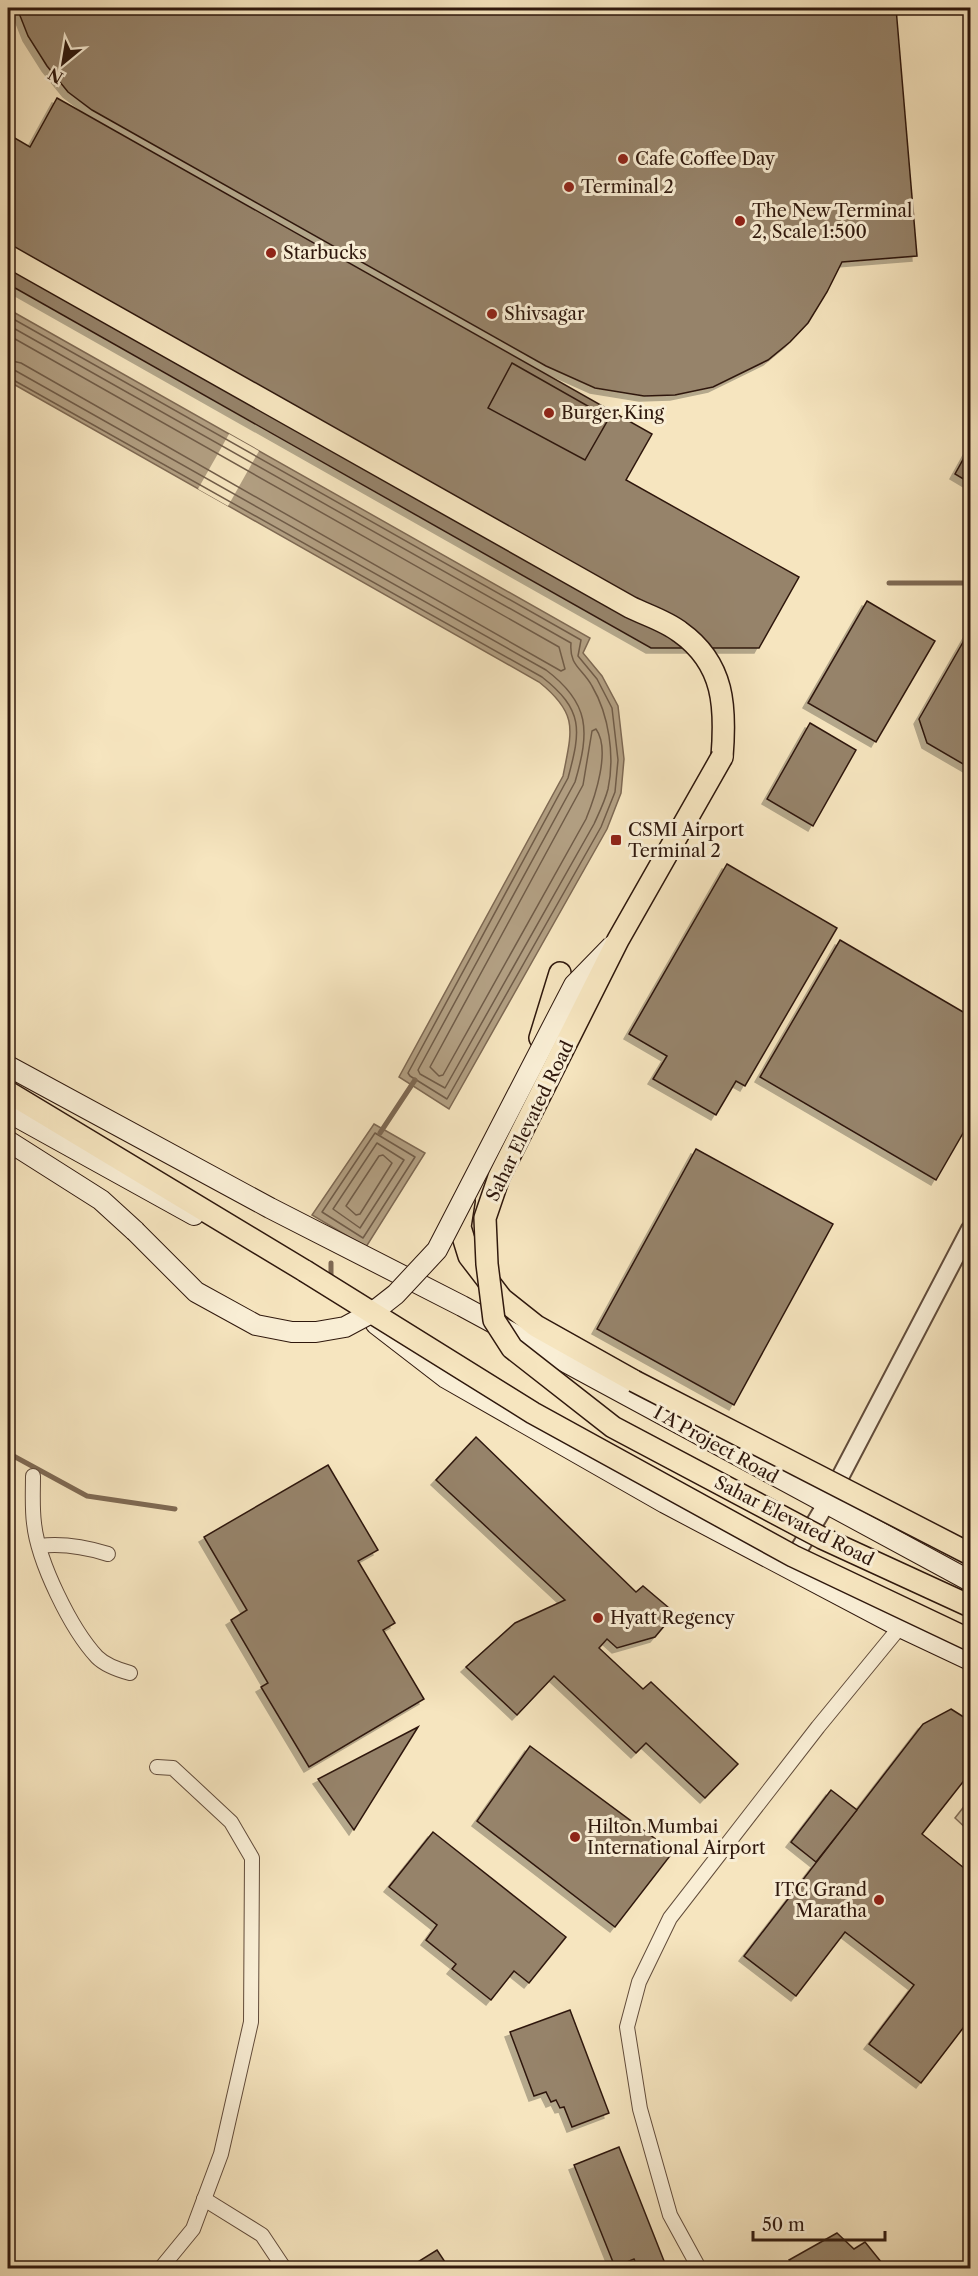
<svg xmlns="http://www.w3.org/2000/svg" width="978" height="2276" font-family="'Libre Caslon Text',serif">
<style>
.green{fill:#d4c2a1;stroke:#826d57;stroke-width:1.5}
.water{fill:#b29f82;stroke:#7e6953;stroke-width:1.5}
.pier{fill:#f6e5bf}
.lines{fill:none;stroke-linecap:round;stroke-linejoin:round}
.shore{stroke:#705c48;stroke-width:1.5}
.stream{stroke:#7e6953;stroke-width:5}
.building{fill:#96836a;stroke:#2f180d;stroke-width:1.5;filter:url(#shadow)}
.minor-casing{stroke:#614b3a;stroke-width:16}
.tertiary-casing{stroke:#614b3a;stroke-width:20}
.secondary-casing{stroke:#2f180d;stroke-width:22}
.primary-casing{stroke:#2f180d;stroke-width:24}
.minor{stroke:#f9eed5;stroke-width:14}
.tertiary{stroke:#f9eed5;stroke-width:16}
.secondary{stroke:#f9eed5;stroke-width:20}
.primary{stroke:#f6e5bf;stroke-width:21}
.secondary-bridge-casing{stroke:#2f180d;stroke-width:22;stroke-linecap:butt}
.primary-bridge-casing{stroke:#2f180d;stroke-width:24;stroke-linecap:butt}
.secondary-bridge{stroke:#f9eed5;stroke-width:20}
.primary-bridge{stroke:#f6e5bf;stroke-width:21}
.poi-dot{fill:#8f2418;stroke:#f9eed5;stroke-width:2}
.labels{text-anchor:middle;dominant-baseline:central;stroke-width:6;stroke-linejoin:round;paint-order:stroke}
.poi-label{font-size:18px;fill:#2f180d;stroke:#f9eed5;text-anchor:start}
.street-label{font-size:18px;fill:#2f180d;stroke:#f9eed5}
</style>
<defs>
<filter id="shadow"><feDropShadow dx="-5" dy="5" stdDeviation="0" flood-color="#0004"/></filter>
</defs>
<rect width="100%" height="100%" fill="#f6e5bf"/>
<filter id="stains"><feTurbulence type="fractalNoise" baseFrequency=".00333" numOctaves="4"/><feColorMatrix values="0 0 0 0 .2 0 0 0 0 .09 0 0 0 0 .02 0 0 0 .5 -.17"/></filter>
<radialGradient id="worn" r=".72"><stop offset=".6" stop-color="#630" stop-opacity="0"/><stop offset="1" stop-color="#630" stop-opacity=".3"/></radialGradient>
<polygon class="green" points="970,1799 970,1832 955,1818"/>
<g class="water">
<path d="M 8,309 L 590,638 L 583,653 L 602,676 L 618,706 L 624,759 L 621,793 L 607,829 L 449,1109 L 399,1077 L 563,776 C 572,730 579,714 539,682 L 8,381 Z"/>
<polygon points="374,1124 425,1153 366,1247 312,1215"/>
</g>
<polygon class="pier" points="229,434 259,451 228,506 198,489"/>
<g class="lines">
<g class="shore">
<path d="M 8,316 L 581,640 L 578,656 L 597,679 L 612,708 L 618,760 L 615,792 L 601,827 L 447,1099 L 410,1076 L 408,1073 L 568,778 C 581,730 584,710 542,677 L 8,377"/>
<path d="M 8,325 L 571,643 C 569,666 582,668 592,686 C 609,715 615,756 608,789 C 605,801 599,813 594,824 L 445,1088 L 420,1074 L 418,1070 L 575,782 C 590,731 590,703 546,670 L 16,371 L 8,369"/>
<polyline points="8,335 559,647 565,669 561,671 21,363 8,360"/>
<path d="M 596,729 C 611,750 595,797 586,819 L 443,1075 L 439,1076 L 430,1067 L 583,785 L 592,731 Z"/>
<polygon points="375,1133 415,1157 363,1238 322,1212"/>
<polygon points="377,1143 404,1160 360,1228 333,1209"/>
<polygon points="383,1155 392,1163 360,1214 356,1215 346,1206 379,1156"/>
</g>
<g class="stream">
<polyline points="889,583 970,583"/>
<polyline points="380,1133 415,1080"/>
<polyline points="331,1281 331,1263"/>
<polyline points="8,1453 87,1496 175,1509"/>
</g>
</g>
<g class="building">
<polygon points="17,8 896,8 917,256 842,262 827,292 808,323 790,342 768,360 713,387 675,395 644,396 595,388 546,366 92,110 68,92 47,66 28,36"/>
<polygon points="57,98 652,434 626,480 799,577 759,648 651,648 8,284 8,134 30,147"/>
<polygon points="512,363 609,418 585,460 488,408"/>
<polygon points="970,447 970,483 955,474"/>
<polygon points="867,601 935,641 876,742 808,703"/>
<polygon points="970,630 970,768 927,743 919,719"/>
<polygon points="810,723 856,750 813,826 767,799"/>
<polygon points="727,864 837,928 745,1086 736,1081 716,1115 653,1079 667,1056 629,1034"/>
<polygon points="840,940 970,1016 970,1121 936,1180 760,1077"/>
<polygon points="696,1149 833,1224 734,1405 597,1329"/>
<polygon points="476,1437 636,1592 643,1586 675,1613 655,1637 617,1648 607,1639 599,1648 643,1689 651,1682 738,1764 705,1798 646,1743 636,1753 554,1676 517,1715 466,1667 515,1623 565,1600 436,1480"/>
<polygon points="328,1465 378,1550 358,1561 395,1623 383,1630 424,1699 309,1767 261,1687 268,1683 231,1620 247,1610 204,1537"/>
<polygon points="951,1709 970,1721 970,1773 922,1834 964,1868 970,1859 970,2019 921,2083 869,2044 914,1985 845,1932 796,1996 744,1956 923,1724"/>
<polygon points="418,1727 354,1830 318,1779"/>
<polygon points="530,1746 673,1852 615,1927 477,1821"/>
<polygon points="831,1790 857,1810 816,1862 791,1842"/>
<polygon points="433,1832 566,1937 529,1983 514,1971 491,2000 452,1969 456,1964 426,1940 437,1925 389,1887"/>
<polygon points="570,2010 609,2113 572,2127 564,2107 560,2108 556,2100 551,2102 546,2092 534,2096 510,2032"/>
<polygon points="619,2147 666,2266 660,2268 638,2268 634,2259 615,2267 574,2165"/>
<polygon points="837,2233 854,2249 865,2242 886,2268 796,2268 789,2260"/>
<polygon points="437,2250 449,2268 408,2268"/>
</g>
<g class="lines">
<defs>
<g id="minor">
<path d="M 33,1476 C 33,1492 32,1508 34,1523 C 38,1562 71,1629 97,1657 C 106,1666 119,1670 130,1673"/>
<path d="M 40,1546 C 64,1543 85,1547 108,1554"/>
<polyline points="157,1767 173,1768 231,1822 252,1858 251,2022 221,2154 193,2229 161,2268"/>
<polyline points="204,2199 262,2235 284,2268"/>
<polyline points="699,2268 670,2215 640,2109 627,2027 639,1982 670,1918 818,1727 900,1627"/>
</g>
<polyline id="tertiary" points="789,1566 826,1504 970,1229"/>
<g id="secondary">
<polyline points="8,1066 270,1208 462,1306 970,1581"/>
<polyline points="8,1112 194,1215"/>
<polyline points="8,1141 101,1200 135,1231"/>
<polyline points="376,1324 446,1378 665,1503 900,1627 970,1660"/>
</g>
<g id="primary">
<path d="M 8,256 L 630,607 C 646,615 666,621 680,632 C 725,664 726,708 722,757"/>
<polyline points="540,1038 560,973"/>
<polyline points="8,1092 305,1271"/>
<polyline points="464,1201 460,1227 469,1256 502,1299 536,1326 634,1381"/>
</g>
</defs>
<use href="#minor" class="minor-casing"/>
<use href="#tertiary" class="tertiary-casing"/>
<use href="#secondary" class="secondary-casing"/>
<use href="#primary" class="primary-casing"/>
<use href="#minor" class="minor"/>
<use href="#tertiary" class="tertiary"/>
<use href="#secondary" class="secondary"/>
<use href="#primary" class="primary"/>
<defs>
<polyline id="secondary-bridge" points="135,1231 196,1292 256,1325 292,1332 316,1332 345,1327 373,1312 396,1294 437,1250 574,985 612,946"/>
<g id="primary-bridge">
<polyline points="722,757 618,940 499,1177 485,1218 487,1264 494,1320 512,1348 613,1427 822,1538 970,1606"/>
<polyline points="305,1271 533,1413 793,1556 970,1640"/>
<polyline points="634,1381 970,1554"/>
</g>
</defs>
<use href="#secondary-bridge" class="secondary-bridge-casing"/>
<use href="#primary-bridge" class="primary-bridge-casing"/>
<use href="#secondary-bridge" class="secondary-bridge"/>
<use href="#primary-bridge" class="primary-bridge"/>
</g>
<g class="poi-dot">
<circle cx="623" cy="159" r="6"/>
<circle cx="569" cy="187" r="6"/>
<circle cx="740" cy="221" r="6"/>
<circle cx="271" cy="253" r="6"/>
<circle cx="492" cy="314" r="6"/>
<circle cx="549" cy="413" r="6"/>
<rect x="610" y="834" width="12" height="12" rx="3"/>
<circle cx="598" cy="1618" r="6"/>
<circle cx="575" cy="1837" r="6"/>
<circle cx="879" cy="1900" r="6"/>
</g>
<g class="labels">
<g class="poi-label">
<text x="635" y="159">Cafe Coffee Day</text>
<text x="581" y="187">Terminal 2</text>
<text x="752" y="211">The New Terminal<tspan x="752" dy="21">2, Scale 1:500</tspan></text>
<text x="283" y="253">Starbucks</text>
<text x="504" y="314">Shivsagar</text>
<text x="561" y="413">Burger King</text>
<text x="628" y="830">CSMI Airport<tspan x="628" dy="21">Terminal 2</tspan></text>
<text x="610" y="1618">Hyatt Regency</text>
<text x="587" y="1827">Hilton Mumbai<tspan x="587" dy="21">International Airport</tspan></text>
<text x="867" y="1890" text-anchor="end">ITC Grand<tspan x="867" dy="21">Maratha</tspan></text>
</g>
<g class="street-label">
<text transform="translate(530 1121) rotate(-64)">Sahar Elevated Road</text>
<text transform="translate(716 1445) rotate(29)">I A Project Road</text>
<text transform="translate(794 1521) rotate(27)">Sahar Elevated Road</text>
</g>
</g>
<rect width="978" height="2276" fill="none" stroke="#f6e5bf" stroke-width="30"/>
<rect x="9" y="9" width="960" height="2258" fill="none" stroke="#2f180d" stroke-width="3"/>
<rect x="15" y="15" width="948" height="2246" fill="none" stroke="#2f180d" stroke-width="1.5"/>
<g transform="translate(63 63) rotate(210)" stroke="#f9eed5" stroke-width="4.5" paint-order="stroke">
<path d="M0-4.5L10 22L0 15L-10 22Z" fill="#2f180d"/>
<text y="-9" font-size="16" font-weight="bold" text-anchor="middle" fill="#2f180d">N</text>
</g>
<path d="M753 2231v9h132v-9" fill="none" stroke="#2f180d" stroke-width="3"/>
<text x="762" y="2231" font-size="18" fill="#2f180d" stroke="#f9eed5" stroke-width="4.5" paint-order="stroke">50 m</text>
<rect width="100%" height="100%" filter="url(#stains)"/>
<rect width="100%" height="100%" fill="url(#worn)"/>
</svg>
